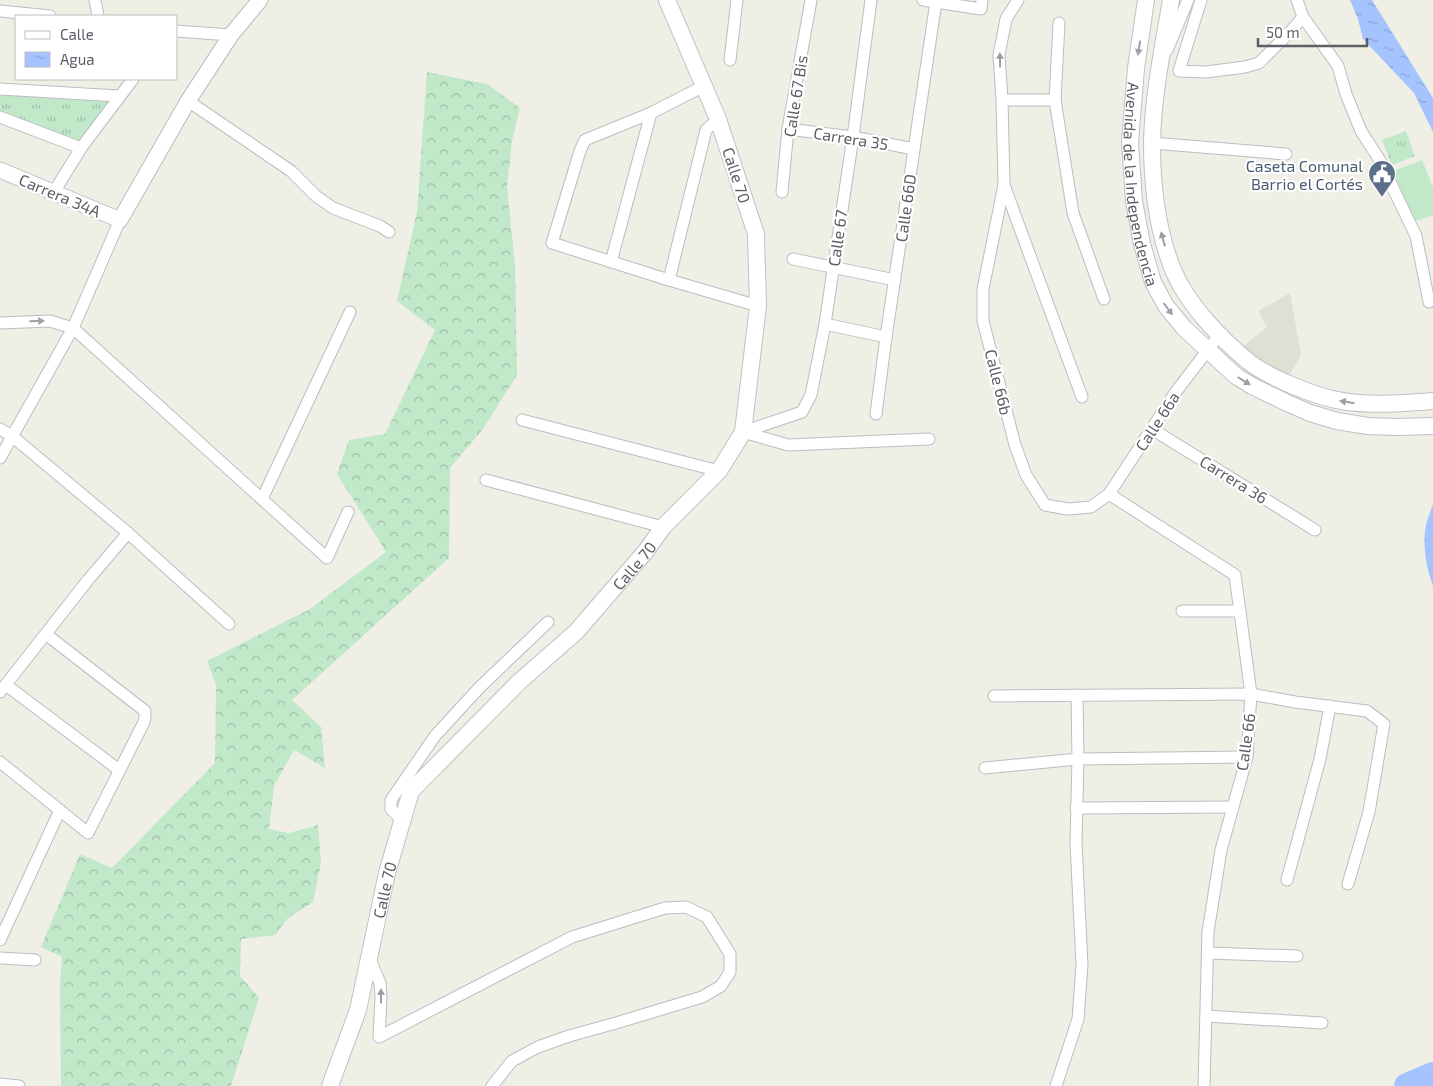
<svg xmlns="http://www.w3.org/2000/svg" width="1433" height="1086" font-family="'Exo 2',sans-serif">
<style>
.education{fill:#e0dfd3}
.grass{fill:url(#grass-tufts)}
.forest{fill:url(#forest-crowns)}
.pitch{fill:#c1e8c9}
.water{fill:url(#water-ripples)}
.lines{fill:none;stroke-linecap:round;stroke-linejoin:round}
.river{stroke:#a5c4ff;stroke-width:26}
.minor-casing{stroke:#bcbdc4;stroke-width:13}
.tertiary-casing{stroke:#bcbdc4;stroke-width:17}
.secondary-casing{stroke:#bfc0c8;stroke-width:18}
.minor{stroke:#fff;stroke-width:11}
.tertiary{stroke:#fff;stroke-width:15}
.secondary{stroke:#fff;stroke-width:16}
.oneway{fill:#9d9fa3}
.labels{text-anchor:middle;dominant-baseline:central;stroke-width:4.5;stroke-linejoin:round;paint-order:stroke}
.street-label{font-size:16px;fill:#5c5f66;stroke:#fff}
.service-label{font-size:16px;fill:#4e5e75;stroke:#fff;text-anchor:end}
</style>
<defs>
<pattern id="grass-tufts" width="24" height="20" patternUnits="userSpaceOnUse" patternTransform="scale(1.25)"><rect width="24" height="20" fill="#c1e8c9"/><path d="M3 7l-1-3M5 7V3M7 7l1-3M15 17l-1-3M17 17v-4M19 17l1-3" fill="none" stroke="#a0bfa7"/></pattern>
<pattern id="forest-crowns" width="20" height="18" patternUnits="userSpaceOnUse" patternTransform="scale(1.25)"><rect width="20" height="18" fill="#c1e8c9"/><path d="M2 6a3 3 0 1 1 6 0M12 15a3 3 0 1 1 6 0" fill="none" stroke="#a0bfa7"/></pattern>
<pattern id="water-ripples" width="26" height="14" patternUnits="userSpaceOnUse" patternTransform="scale(1.25)"><rect width="26" height="14" fill="#a5c4ff"/><path d="M2 4q2-2 4 0t4 0M15 11q2-2 4 0t4 0" fill="none" stroke="#8aa2d2"/></pattern>
</defs>
<rect width="100%" height="100%" fill="#efefe5"/>
<polygon class="education" points="1290,293 1301,355 1285,382 1237,351 1267,327 1258,311"/>
<g class="grass">
<polygon points="0,89 119,96 81,148 0,117"/>
<polygon points="1406,131 1415,156 1392,165 1382,140"/>
</g>
<polygon class="forest" points="427,72 487,84 520,108 512,141 507,187 515,265 517,375 483,429 450,468 449,558 292,700 321,727 325,768 294,750 274,786 269,829 289,833 318,825 321,863 313,902 288,918 275,935 241,939 240,976 259,998 231,1086 61,1086 60,985 62,957 41,947 80,854 112,868 215,763 216,685 207,661 310,609 386,552 337,474 349,440 385,434 435,330 397,301 417,212"/>
<polygon class="pitch" points="1422,160 1433,187 1433,215 1413,222 1393,171"/>
<g class="water">
<polygon points="1350,0 1372,0 1433,98 1433,132 1414,93 1363,39 1358,19"/>
<path d="M 1433,504 L 1433,586 C 1427,570 1423,549 1425,531 C 1426,522 1430,513 1433,504 Z"/>
</g>
<g class="lines">
<polyline class="river" points="1407,1086 1433,1075"/>
<defs>
<g id="minor">
<polyline points="95,0 98,16"/>
<polyline points="923,0 981,9 982,0"/>
<polyline points="1018,0 1006,19 999,55 1002,100 1004,185 1082,397"/>
<polyline points="1201,0 1179,71 1206,72 1245,67 1259,63 1289,33 1303,17"/>
<polyline points="1297,0 1303,17 1338,66 1346,94 1361,131 1379,159 1416,236 1429,302"/>
<polyline points="0,11 50,16"/>
<polyline points="1059,23 1055,100 1073,213 1104,299"/>
<polyline points="176,31 231,35"/>
<polyline points="1167,50 1188,0"/>
<polyline points="730,60 737,0"/>
<polyline points="704,86 651,113 585,140 580,151 552,243 669,280 758,306"/>
<polyline points="0,89 119,96"/>
<polyline points="1002,100 1055,100"/>
<polyline points="188,101 291,171 316,196 333,208 380,226 389,232"/>
<polyline points="0,117 81,148"/>
<polyline points="788,129 853,137 914,149"/>
<polyline points="1152,143 1286,154"/>
<polyline points="1004,185 983,289 983,321 1015,445 1026,475 1045,505 1068,509 1091,507 1109,494 1175,393 1220,334"/>
<polyline points="54,192 81,148 133,79"/>
<polyline points="782,192 788,129 811,0"/>
<polyline points="793,259 895,280"/>
<polyline points="611,262 651,113"/>
<polyline points="669,280 706,130 718,119"/>
<polyline points="0,323 50,321 73,328 327,558 348,512"/>
<polyline points="825,324 886,337"/>
<polyline points="876,414 886,337 936,2"/>
<polyline points="522,420 719,471"/>
<polyline points="0,429 12,436 128,533 229,624"/>
<polyline points="1152,429 1315,530"/>
<polyline points="743,432 802,412 811,395 825,324 853,137 871,0"/>
<polyline points="743,432 788,445 929,439"/>
<polyline points="0,458 73,328 120,220"/>
<polyline points="486,480 663,527"/>
<polyline points="1109,494 1235,575 1251,694 1247,757 1221,850 1208,932 1204,1086"/>
<polyline points="262,499 350,312"/>
<polyline points="1182,611 1240,611"/>
<polyline points="6,685 119,770"/>
<polyline points="0,692 88,580 128,533"/>
<polyline points="994,696 1251,694 1295,702 1367,711 1384,724 1369,812 1348,884"/>
<polyline points="0,762 88,833 144,722 145,717 145,711 47,635"/>
<polyline points="985,768 1078,759 1247,757"/>
<polyline points="1076,808 1233,807"/>
<polyline points="402,820 391,809 391,800 435,736 479,688 548,622"/>
<polyline points="1287,880 1320,759 1330,706"/>
<polyline points="0,940 60,810"/>
<polyline points="1208,953 1297,956"/>
<polyline points="369,957 380,983 381,997 379,1037 572,937 665,908 686,907 707,917 730,954 730,972 721,986 702,997 616,1023 569,1036 538,1047 512,1061 492,1086"/>
<polyline points="0,958 35,960"/>
<polyline points="1206,1016 1322,1023"/>
<polyline points="0,1084 19,1086"/>
<polyline points="1056,1086 1078,1019 1082,965 1076,843 1078,759 1077,695"/>
</g>
<polyline id="tertiary" points="0,170 120,220 188,101 231,35 260,0"/>
<g id="secondary">
<path id="s1" d="M 1146,0 L 1136,68 L 1130,142 L 1134,201 L 1142,244 L 1153,282 L 1166,306 L 1184,328 L 1236,376 L 1252,386 L 1285,402 L 1310,413 L 1337,421 L 1368,426 L 1396,427 L 1433,426"/>
<path d="M 1171,0 C 1163,47 1153,95 1152,142 C 1152,186 1157,232 1174,272 C 1188,305 1221,339 1249,362 C 1270,378 1316,397 1342,401 C 1372,406 1403,403 1433,401"/>
<path id="s2" d="M 330,1086 L 358,1010 L 387,873 L 411,791 L 519,682 L 576,632 L 646,551 L 663,527 L 719,471 L 743,432 L 758,306 L 756,234 L 718,119 L 667,0"/>
</g>
</defs>
<use href="#minor" class="minor-casing"/>
<use href="#tertiary" class="tertiary-casing"/>
<use href="#secondary" class="secondary-casing"/>
<use href="#minor" class="minor"/>
<use href="#tertiary" class="tertiary"/>
<use href="#secondary" class="secondary"/>
</g>
<defs><path id="oneway-solid" d="M-6-.8H1V-3.2L6.5 0L1 3.2V.8H-6Z" transform="scale(1.25)"/></defs>
<g class="oneway">
<use href="#oneway-solid" transform="translate(1139 48) rotate(99)"/>
<use href="#oneway-solid" transform="translate(1000 60) rotate(-91)"/>
<use href="#oneway-solid" transform="translate(1163 239) rotate(-105)"/>
<use href="#oneway-solid" transform="translate(1168 309) rotate(54)"/>
<use href="#oneway-solid" transform="translate(37 321) rotate(-2)"/>
<use href="#oneway-solid" transform="translate(1244 381) rotate(32)"/>
<use href="#oneway-solid" transform="translate(1347 402) rotate(-171)"/>
<use href="#oneway-solid" transform="translate(381 996) rotate(-90)"/>
</g>
<defs>
<symbol id="civic-pin" viewBox="-11 -11 22 30"><path d="M0 17L-7.5 6A9.5 9.5 0 1 1 7.5 6Z" fill="#5c6f8a" stroke="#fff"/><path d="M-.6-6.5H3V-4.5H.6V-3L4-1V1h2V6H-6V1h2V-1L-.6-3ZM-1.2 2.5V6h2.4V2.5Z" fill="#fff"/></symbol>
</defs>
<g fill-rule="evenodd">
<use href="#civic-pin" x="1366" y="158" width="32" height="43"/>
</g>
<g class="labels">
<g class="street-label">
<text transform="translate(795 96) rotate(-81)">Calle 67 Bis</text>
<text transform="translate(851 138) rotate(9)">Carrera 35</text>
<text transform="translate(737 175) rotate(72)">Calle 70</text>
<text stroke="none"><textPath href="#s1" startOffset="186">Avenida de la Independencia</textPath></text>
<text transform="translate(60 195) rotate(23)">Carrera 34A</text>
<text transform="translate(905 208) rotate(-82)">Calle 66D</text>
<text transform="translate(837 238) rotate(-82)">Calle 67</text>
<text transform="translate(999 382) rotate(76)">Calle 66b</text>
<text transform="translate(1157 421) rotate(-57)">Calle 66a</text>
<text transform="translate(1234 479) rotate(32)">Carrera 36</text>
<text stroke="none"><textPath href="#s2" startOffset="624">Calle 70</textPath></text>
<text transform="translate(1245 742) rotate(-82)">Calle 66</text>
<text stroke="none"><textPath href="#s2" startOffset="204">Calle 70</textPath></text>
</g>
<g class="service-label">
<text x="1363" y="165">Caseta Comunal<tspan x="1363" dy="18">Barrio el Cortés</tspan></text>
</g>
</g>
<rect x="15" y="15" width="162" height="65" fill="#ffffff" stroke="#bebfc2"/>
<rect x="25" y="31" width="25" height="8" fill="#ffffff" stroke="#bebfc2"/>
<text x="60" y="40" font-size="15" fill="#5c5f66">Calle</text>
<rect x="25" y="52" width="25" height="15" fill="url(#water-ripples)" stroke="#bebfc2"/>
<text x="60" y="65" font-size="15" fill="#5c5f66">Agua</text>
<path d="M1258 38v8h109v-8" fill="none" stroke="#5c5f66" stroke-width="2.5"/>
<text x="1266" y="38" font-size="15" fill="#5c5f66" stroke="#ffffff" stroke-width="4" paint-order="stroke">50 m</text>
</svg>
